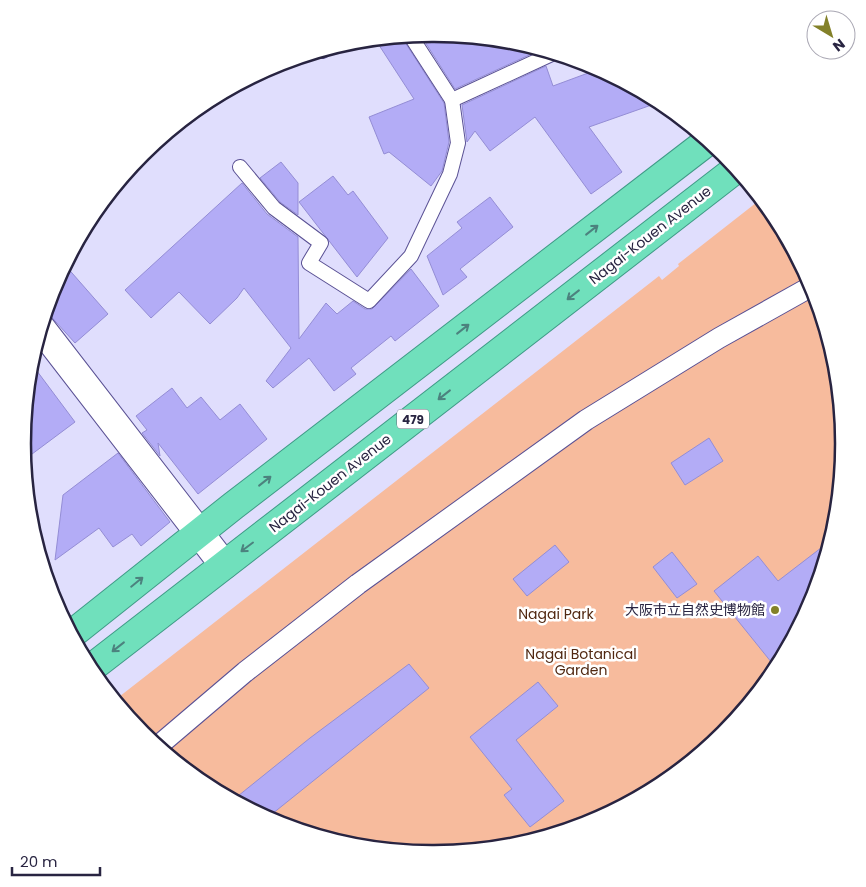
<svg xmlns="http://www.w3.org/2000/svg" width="866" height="887" font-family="Poppins,'Noto Sans JP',sans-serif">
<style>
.green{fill:#f7bb9d}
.building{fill:#b3acf6;stroke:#948dd5}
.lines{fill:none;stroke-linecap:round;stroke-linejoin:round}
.service-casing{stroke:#5a5194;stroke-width:16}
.pedestrian-casing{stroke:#5a5194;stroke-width:22}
.tertiary-casing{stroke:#5a5194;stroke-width:30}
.trunk-casing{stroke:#409a87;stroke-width:30}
.service{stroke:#fff;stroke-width:14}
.pedestrian{stroke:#fff;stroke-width:20}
.tertiary{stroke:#fff;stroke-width:28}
.trunk{stroke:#70e0bc;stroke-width:28}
.oneway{stroke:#4c827e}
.poi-dot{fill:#838129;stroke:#fff;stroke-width:2}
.labels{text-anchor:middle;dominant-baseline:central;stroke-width:5;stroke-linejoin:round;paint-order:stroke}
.shield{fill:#fff;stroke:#68667a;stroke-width:1}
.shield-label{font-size:12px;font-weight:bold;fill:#282441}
.street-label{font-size:14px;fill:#282441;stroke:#fff}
.poi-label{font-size:14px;fill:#282441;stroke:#fff;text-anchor:end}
.park-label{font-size:14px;fill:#512811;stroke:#fff}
.rim{fill:none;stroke:#282441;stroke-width:2.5}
</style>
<rect width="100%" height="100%" fill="#e0defd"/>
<polygon class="green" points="761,199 774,216 812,287 836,364 843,444 836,524 812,601 774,672 723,734 661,785 590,823 513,846 433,854 353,846 276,823 205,785 143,734 115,700 659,276 662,280 679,266 678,264"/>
<g class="building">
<polygon points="433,33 513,41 540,50 455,89 420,34"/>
<polygon points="401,36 444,103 449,142 442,171 431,186 389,152 384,154 369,117 414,99 375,39"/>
<polygon points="546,66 553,86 599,69 660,102 589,127 622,172 591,194 535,117 490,151 475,131 467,142 462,105"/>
<polygon points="281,162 298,183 298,215 280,202 260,178"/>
<polygon points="333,176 348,195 353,191 388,238 357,277 299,202"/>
<polygon points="242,183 267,214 298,237 299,339 326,303 337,314 353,301 365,309 372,309 411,269 439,306 395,341 391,336 351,368 356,374 334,391 309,358 273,388 266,381 291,348 244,288 237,298 210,324 179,292 151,318 125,290"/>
<polygon points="490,197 513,227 460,269 467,277 443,295 427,256 462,228 457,222"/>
<polygon points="65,265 108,314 75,343 46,311 54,286"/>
<polygon points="31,363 75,422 24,460 22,444"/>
<polygon points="172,388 187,408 201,397 220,420 240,404 267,439 198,494 158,443 160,456 142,433 147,430 136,416"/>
<polygon points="709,438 723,461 685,485 671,463"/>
<polygon points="118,453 170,522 141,546 132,534 113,547 99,528 55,560 63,495"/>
<polygon points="830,541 812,601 776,668 714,591 758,556 778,581"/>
<polygon points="555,545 569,562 527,596 513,579"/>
<polygon points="672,552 697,584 677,598 653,567"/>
<polygon points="409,664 429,688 267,818 233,800 310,738"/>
<polygon points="538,682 558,706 516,740 564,801 530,827 504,795 512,789 470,737"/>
</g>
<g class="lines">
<defs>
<g id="service">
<polyline points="410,35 452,100 554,53"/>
<polyline points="322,51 324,50"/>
<polyline points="240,167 274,208 321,243 309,263 369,301 411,256 450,174 458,143 452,100"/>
</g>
<polyline id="pedestrian" points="158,746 245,672 358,584 586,420 719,338 812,286"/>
<polyline id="tertiary" points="41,328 224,565"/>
<g id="trunk">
<polyline points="72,634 233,506 708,141"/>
<polyline points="90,669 736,169"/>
</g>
</defs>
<use href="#service" class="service-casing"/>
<use href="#pedestrian" class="pedestrian-casing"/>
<use href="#tertiary" class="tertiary-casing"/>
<use href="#trunk" class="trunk-casing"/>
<use href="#service" class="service"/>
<use href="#pedestrian" class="pedestrian"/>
<use href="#tertiary" class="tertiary"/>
<use href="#trunk" class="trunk"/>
</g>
<defs><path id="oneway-shaft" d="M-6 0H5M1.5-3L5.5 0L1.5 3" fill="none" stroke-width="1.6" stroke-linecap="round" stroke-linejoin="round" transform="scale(1.25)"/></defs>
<g class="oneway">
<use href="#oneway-shaft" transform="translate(592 230) rotate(-38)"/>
<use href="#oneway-shaft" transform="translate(573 295) rotate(142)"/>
<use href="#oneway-shaft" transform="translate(463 329) rotate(-38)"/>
<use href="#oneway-shaft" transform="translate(444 395) rotate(142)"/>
<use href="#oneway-shaft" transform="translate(265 481) rotate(-38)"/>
<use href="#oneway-shaft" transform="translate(247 547) rotate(143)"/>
<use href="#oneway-shaft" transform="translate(137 582) rotate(-39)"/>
<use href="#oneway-shaft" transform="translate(118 647) rotate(142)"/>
</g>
<circle class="poi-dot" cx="775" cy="610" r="5"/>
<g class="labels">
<rect class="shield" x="397" y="409.5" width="32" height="19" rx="4"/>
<g class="shield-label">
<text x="413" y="419">479</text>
</g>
<g class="street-label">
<text transform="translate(650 235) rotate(-38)">Nagai-Kouen Avenue</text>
<text transform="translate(330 483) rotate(-38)">Nagai-Kouen Avenue</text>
</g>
<g class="poi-label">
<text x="765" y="610">大阪市立自然史博物館</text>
</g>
<g class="park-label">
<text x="556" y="614">Nagai Park</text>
<text x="581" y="654">Nagai Botanical<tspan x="581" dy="16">Garden</tspan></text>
</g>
</g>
<path d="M0 0H866V887H0ZM432 42H434A401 401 0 0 1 835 443V444A401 401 0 0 1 434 845H432A401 401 0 0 1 31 444V443A401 401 0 0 1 432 42Z" fill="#fff" fill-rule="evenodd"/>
<path class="rim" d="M432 42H434A401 401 0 0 1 835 443V444A401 401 0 0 1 434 845H432A401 401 0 0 1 31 444V443A401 401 0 0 1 432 42Z"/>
<g transform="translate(831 35) rotate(142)"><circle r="24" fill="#ffffff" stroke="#a9a7b3"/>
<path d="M0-4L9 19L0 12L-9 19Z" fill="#838129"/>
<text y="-8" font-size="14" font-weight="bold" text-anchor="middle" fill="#282441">N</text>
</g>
<path d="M12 867v8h88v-8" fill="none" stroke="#282441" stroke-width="2.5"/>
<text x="20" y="867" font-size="15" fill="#282441" stroke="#ffffff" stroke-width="4" paint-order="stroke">20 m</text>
</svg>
